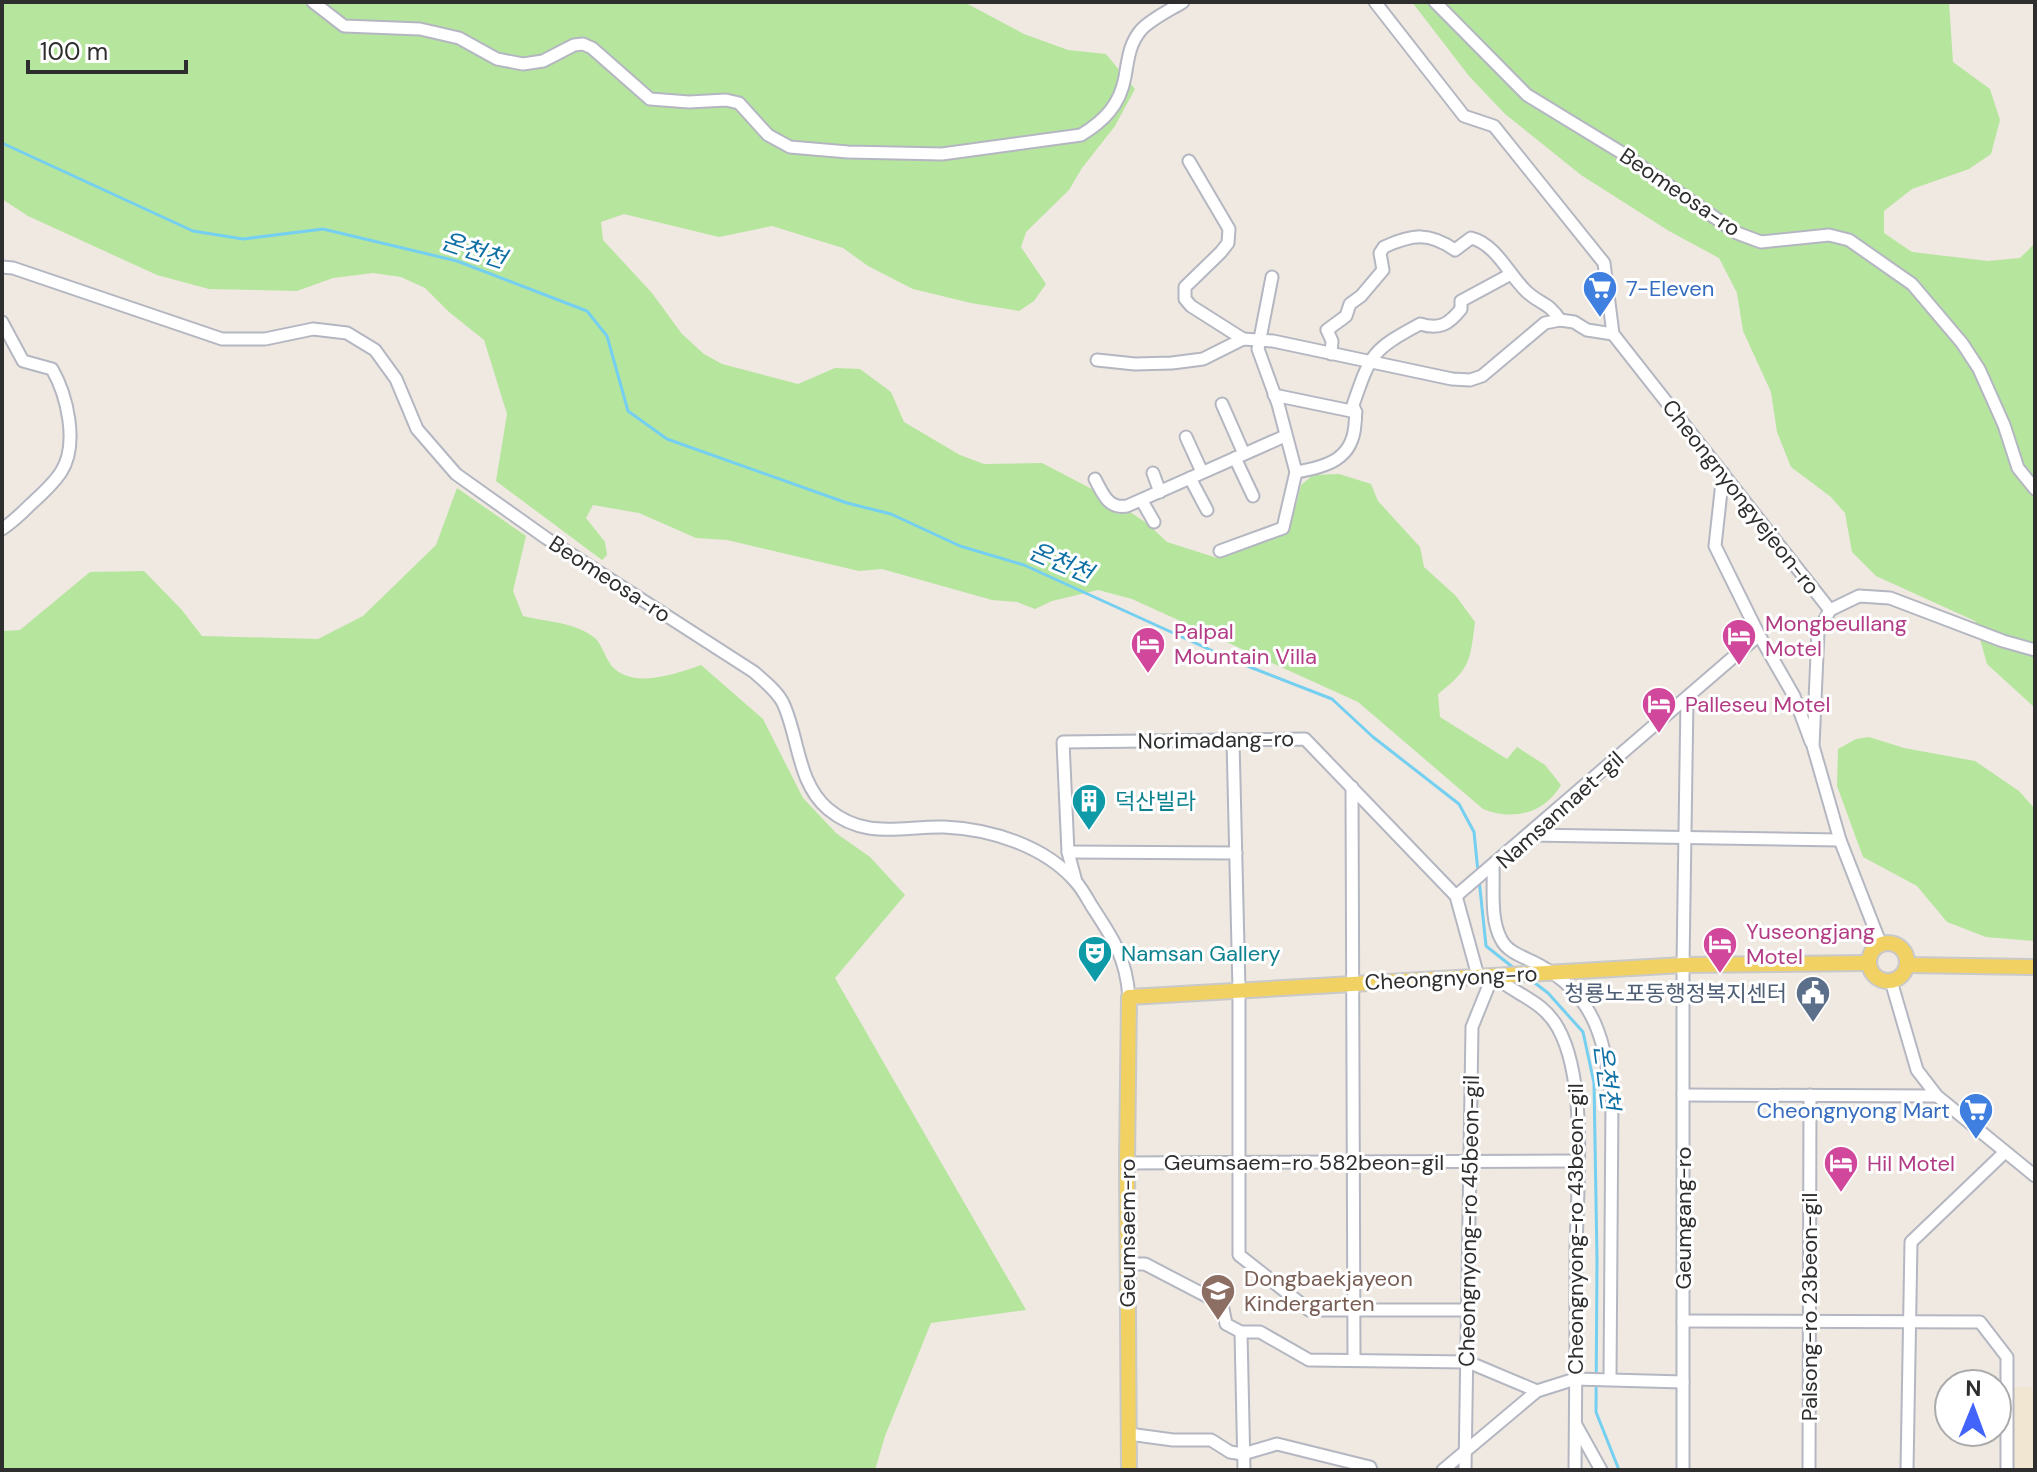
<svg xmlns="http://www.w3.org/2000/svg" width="2037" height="1472" font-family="'DM Sans','Noto Sans KR',sans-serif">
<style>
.education{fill:#f0e6d1}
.green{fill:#b6e59e}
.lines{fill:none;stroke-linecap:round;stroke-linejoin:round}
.stream{stroke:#75cff0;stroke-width:3}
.minor-casing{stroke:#b4b7c1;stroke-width:15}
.major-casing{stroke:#c9c9c9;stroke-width:18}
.minor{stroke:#fff;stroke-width:11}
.major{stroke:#f2d163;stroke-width:14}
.labels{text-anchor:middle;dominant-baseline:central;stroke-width:6;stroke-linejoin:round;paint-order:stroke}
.street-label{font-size:22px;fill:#2e2e2e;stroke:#fff}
.shop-label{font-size:22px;fill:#366cbe;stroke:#fff;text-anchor:start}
.hotel-label{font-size:22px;fill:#b23c85;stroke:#fff;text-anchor:start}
.culture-label{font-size:22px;fill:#0d838f;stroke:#fff;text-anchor:start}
.service-label{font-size:22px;fill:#4e5e75;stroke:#fff;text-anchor:end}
.education-label{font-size:22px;fill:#785e54;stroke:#fff;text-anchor:start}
.water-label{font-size:24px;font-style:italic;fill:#0d6fa3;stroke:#fff}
</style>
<rect width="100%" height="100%" fill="#efe9e1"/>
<polygon class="education" points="2012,1387 2035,1387 2035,1470 2011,1470"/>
<g class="green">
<path d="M 2,2 L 964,2 L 1024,34 L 1068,50 L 1106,54 L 1135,89 L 1115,126 L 1082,168 L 1069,190 L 1026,232 L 1021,247 L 1046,284 L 1034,301 L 1019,311 L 971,303 L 913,289 L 868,266 L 843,248 L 772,226 L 719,237 L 624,214 L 601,222 L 603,240 L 652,293 L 682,334 L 704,354 L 722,364 L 798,384 L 835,368 L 860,369 L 891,392 L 904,422 L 960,455 L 984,464 L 1042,463 L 1109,498 L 1148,524 L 1167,542 L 1217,558 L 1281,535 L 1296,505 L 1301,485 L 1313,475 L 1339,474 L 1371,484 L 1378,501 L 1420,547 L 1424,567 L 1456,596 L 1475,622 C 1470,662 1470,669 1438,694 L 1440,717 L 1507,759 L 1517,747 L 1545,765 L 1561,785 C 1544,814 1513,821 1483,809 L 1358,702 L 1132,599 L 1098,590 L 1052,601 L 1035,609 L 1017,602 L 992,600 L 882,569 L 859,571 L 727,540 L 696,538 L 639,513 L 593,505 L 586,518 L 605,542 L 607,555 L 602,560 L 496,481 L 507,414 L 484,340 L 449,312 L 425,288 L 401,277 L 373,273 L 333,278 L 297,291 L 209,289 L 157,275 L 28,216 L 2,199 Z"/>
<polygon points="1412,2 1949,2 1953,62 1990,89 2000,120 1991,154 1969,169 1912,189 1884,211 1884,233 1912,252 1988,261 2020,258 2035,243 2035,708 1987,664 1975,621 1876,576 1852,552 1845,513 1831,497 1791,467 1777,432 1771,392 1743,331 1737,293 1719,258 1669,231 1581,175 1505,114 1469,76"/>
<path d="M 457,488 L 526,536 L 513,591 L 523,616 C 547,622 575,622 595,638 C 602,645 605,657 611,665 C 631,690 676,674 701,665 L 763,719 L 803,798 L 836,833 L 870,857 L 905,895 L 835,978 L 1026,1310 L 931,1323 L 885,1436 L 875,1470 L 2,1470 L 2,631 L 20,630 L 90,572 L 144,571 L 181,609 L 202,636 L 318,639 L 363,616 L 436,545 Z"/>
<polygon points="1869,737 1904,748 1975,761 2019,791 2035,809 2035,941 1986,937 1947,922 1917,886 1863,857 1837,786 1838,749 1856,739"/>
</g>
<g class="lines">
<g class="stream">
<polyline points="2,143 193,231 243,239 323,229 457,261 587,311 607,336 628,411 667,439 847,503 891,514 960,546 1024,565 1237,662 1332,699 1373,737 1459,804 1474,832 1478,872"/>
<polyline points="1479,879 1486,946 1515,969"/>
<polyline points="1531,980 1548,993 1583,1032 1594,1083 1597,1259 1596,1412 1619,1470"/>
</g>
<defs>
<g id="minor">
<path d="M 313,2 L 344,26 L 420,29 L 459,38 L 497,59 L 523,64 L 543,61 L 574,45 L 583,44 L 592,48 L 650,99 L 689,102 L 726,100 L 739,103 L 768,135 L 790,147 L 848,152 L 942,154 L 1081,135 C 1104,121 1120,105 1125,77 C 1128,60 1129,44 1141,30 C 1151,19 1170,10 1183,2"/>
<polyline points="1375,2 1464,116 1494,126 1604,263 1613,334 1830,610"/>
<polyline points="1435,2 1527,95 1622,153 1737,233 1761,242 1829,235 1849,240 1912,284 1962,343 1979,369 2004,425 2018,468 2035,489"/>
<polyline points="1189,161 1229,229 1228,243 1221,252 1185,287 1185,299 1191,306 1243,339"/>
<path d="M 2,267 L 13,268 L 222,339 L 265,339 L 313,329 L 347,333 L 375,350 L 396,379 L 417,429 L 456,474 L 546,538 L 754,672 C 764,681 777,691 783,703 C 799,737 797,783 828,809 C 865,840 901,826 944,827 C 991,829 1045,846 1076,882 C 1083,890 1088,900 1093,908 C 1114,940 1126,958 1129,997"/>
<path d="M 2,322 L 23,361 L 52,369 C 67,395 79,444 61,472 C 54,483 41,495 31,504 C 22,513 13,522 2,529"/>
<path d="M 1331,354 L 1332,341 L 1327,330 L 1346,316 L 1350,304 L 1361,296 L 1383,270 L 1380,253 L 1384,247 C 1413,234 1429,232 1455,250 L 1471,238 C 1496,244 1509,275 1526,291 C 1539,304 1549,302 1560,320"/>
<polyline points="1097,360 1135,364 1172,363 1203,359 1243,339 1273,341 1452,379 1470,380 1482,376 1545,323 1560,320 1574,322 1587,330 1613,334"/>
<polyline points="1274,395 1356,412"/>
<polyline points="1222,404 1244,454"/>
<polyline points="1186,437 1202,472"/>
<polyline points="1235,458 1253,496"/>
<path d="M 1296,472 C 1327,467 1353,459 1355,424 C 1356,416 1356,412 1353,405 C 1371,353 1372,350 1420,324 C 1440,330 1449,324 1461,309 L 1461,301 L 1511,274"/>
<polyline points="1153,473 1160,492"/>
<polyline points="1723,473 1715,546 1759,635 1794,696 1811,742"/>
<polyline points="1190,478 1207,510"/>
<path d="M 1095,479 C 1103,494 1108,509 1127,506 L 1285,436"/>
<polyline points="1142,501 1154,522"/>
<polyline points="1220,551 1283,528 1296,472 1278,404 1258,349 1272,277"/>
<polyline points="1830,610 1818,632 1813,746 1840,840 1881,945"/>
<polyline points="1830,610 1859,596 1890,598 2003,641 2035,650"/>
<polyline points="1233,740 1239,989 1239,1255 1309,1310 1468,1310"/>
<polyline points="1352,787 1354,1360"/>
<polyline points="1529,835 1840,840"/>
<polyline points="1068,852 1236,853"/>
<path d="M 1493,866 C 1494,889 1490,919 1501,939 C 1508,954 1528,958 1541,966 C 1596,996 1605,1042 1612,1100 L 1610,1379"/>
<polyline points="1076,882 1068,852 1063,742 1305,739 1456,896 1478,976"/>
<polyline points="1456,896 1759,635"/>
<polyline points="1891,981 1917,1070 1937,1096 2035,1176"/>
<polyline points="1683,1095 1937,1096"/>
<polyline points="1127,1163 1577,1161"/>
<polyline points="1128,1264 1145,1264 1222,1304 1226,1324 1241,1332 1260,1332 1309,1360 1468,1362 1537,1391 1575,1379 1683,1382"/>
<polyline points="1683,1321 1980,1322 2007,1357 2007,1470"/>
<polyline points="1241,1332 1244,1470"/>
<polyline points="1576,1425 1601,1470"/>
<polyline points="1129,1434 1173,1440 1211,1440 1230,1452 1243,1454 1277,1444 1370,1467 1371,1470"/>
<polyline points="1443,1470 1537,1391"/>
<path d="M 1465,1470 L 1472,1027 L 1493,975 C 1515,995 1543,1000 1558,1028 C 1588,1081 1577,1188 1576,1250 C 1576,1323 1576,1397 1575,1470"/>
<polyline points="1683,1470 1683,965 1687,698"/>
<polyline points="1809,1470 1810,1095"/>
<polyline points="1907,1470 1911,1242 2004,1153"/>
</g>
<g id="major">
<circle cx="1888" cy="962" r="19"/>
<polyline points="1907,965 2035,967"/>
<polyline points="1129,1470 1127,1163 1129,997 1683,965 1869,963"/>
</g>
</defs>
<use href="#minor" class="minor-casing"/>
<use href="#major" class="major-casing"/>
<use href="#minor" class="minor"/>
<use href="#major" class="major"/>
</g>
<defs>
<symbol id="supermarket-pin" viewBox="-11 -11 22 30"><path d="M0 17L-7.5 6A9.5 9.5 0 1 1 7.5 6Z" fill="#3f7fe0" stroke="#fff"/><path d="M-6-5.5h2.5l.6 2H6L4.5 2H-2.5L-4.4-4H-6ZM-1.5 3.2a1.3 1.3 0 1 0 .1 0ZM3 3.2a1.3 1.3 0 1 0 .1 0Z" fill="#fff"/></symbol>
<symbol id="hotel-pin" viewBox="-11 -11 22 30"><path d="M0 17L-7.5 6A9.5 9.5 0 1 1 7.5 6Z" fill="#d1479c" stroke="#fff"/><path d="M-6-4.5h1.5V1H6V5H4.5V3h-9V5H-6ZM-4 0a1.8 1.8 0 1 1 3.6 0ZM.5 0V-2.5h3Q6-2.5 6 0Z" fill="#fff"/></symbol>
<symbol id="building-pin" viewBox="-11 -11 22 30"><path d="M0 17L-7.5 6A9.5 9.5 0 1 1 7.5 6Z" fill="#0f9aa8" stroke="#fff"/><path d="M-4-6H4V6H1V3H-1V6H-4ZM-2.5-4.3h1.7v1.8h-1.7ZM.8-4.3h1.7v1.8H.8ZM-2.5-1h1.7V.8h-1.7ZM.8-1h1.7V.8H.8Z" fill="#fff"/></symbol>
<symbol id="theatre-pin" viewBox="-11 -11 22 30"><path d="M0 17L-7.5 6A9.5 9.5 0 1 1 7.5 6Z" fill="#0f9aa8" stroke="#fff"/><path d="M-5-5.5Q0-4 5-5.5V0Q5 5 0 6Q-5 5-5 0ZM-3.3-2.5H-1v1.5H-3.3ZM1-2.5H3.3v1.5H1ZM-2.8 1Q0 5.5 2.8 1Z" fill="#fff"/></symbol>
<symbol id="civic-pin" viewBox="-11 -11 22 30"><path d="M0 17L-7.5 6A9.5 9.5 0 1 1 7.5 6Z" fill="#5c6f8a" stroke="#fff"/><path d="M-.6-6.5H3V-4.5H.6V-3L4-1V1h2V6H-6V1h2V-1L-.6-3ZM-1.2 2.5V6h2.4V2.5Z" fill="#fff"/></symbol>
<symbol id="school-pin" viewBox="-11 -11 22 30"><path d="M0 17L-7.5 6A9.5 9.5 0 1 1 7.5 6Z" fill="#8d6e63" stroke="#fff"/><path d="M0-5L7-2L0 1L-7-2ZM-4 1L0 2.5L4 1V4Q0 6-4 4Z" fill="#fff"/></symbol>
</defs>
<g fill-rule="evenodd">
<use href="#supermarket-pin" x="1580" y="268" width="40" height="54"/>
<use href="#hotel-pin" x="1719" y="616" width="40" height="54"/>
<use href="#hotel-pin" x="1128" y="624" width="40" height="54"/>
<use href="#hotel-pin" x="1639" y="684" width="40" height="54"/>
<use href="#building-pin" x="1069" y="781" width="40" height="54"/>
<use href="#hotel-pin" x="1700" y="924" width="40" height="54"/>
<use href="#theatre-pin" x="1075" y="933" width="40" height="54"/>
<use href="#civic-pin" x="1793" y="973" width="40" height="54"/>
<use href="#supermarket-pin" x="1956" y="1090" width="40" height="54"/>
<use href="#hotel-pin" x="1821" y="1143" width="40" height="54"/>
<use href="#school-pin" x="1198" y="1271" width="40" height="54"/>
</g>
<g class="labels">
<g class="street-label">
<text transform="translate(1680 192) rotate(34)">Beomeosa-ro</text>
<text transform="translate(1741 497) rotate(52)">Cheongnyongyejeon-ro</text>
<text transform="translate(610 579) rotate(33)">Beomeosa-ro</text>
<text transform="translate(1216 740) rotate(-1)">Norimadang-ro</text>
<text transform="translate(1560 810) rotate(-42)">Namsannaet-gil</text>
<text transform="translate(1451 978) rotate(-3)">Cheongnyong-ro</text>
<text x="1304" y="1162">Geumsaem-ro 582beon-gil</text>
<text transform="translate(1683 1218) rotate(-90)">Geumgang-ro</text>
<text transform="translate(1469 1221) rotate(-89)">Cheongnyong-ro 45beon-gil</text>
<text transform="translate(1575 1229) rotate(-90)">Cheongnyong-ro 43beon-gil</text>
<text transform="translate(1127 1233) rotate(-90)">Geumsaem-ro</text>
<text transform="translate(1809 1307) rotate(-90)">Palsong-ro 23beon-gil</text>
</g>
<g class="shop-label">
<text x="1626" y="288">7-Eleven</text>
<text x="1950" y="1110" text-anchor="end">Cheongnyong Mart</text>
</g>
<g class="hotel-label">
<text x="1765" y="623">Mongbeullang<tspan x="1765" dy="25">Motel</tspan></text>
<text x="1174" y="631">Palpal<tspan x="1174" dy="25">Mountain Villa</tspan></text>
<text x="1685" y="704">Palleseu Motel</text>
<text x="1746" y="931">Yuseongjang<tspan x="1746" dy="25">Motel</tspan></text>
<text x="1867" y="1163">Hil Motel</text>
</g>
<g class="culture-label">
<text x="1115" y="801">덕산빌라</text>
<text x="1121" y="953">Namsan Gallery</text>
</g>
<g class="service-label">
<text x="1787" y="993">청룡노포동행정복지센터</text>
</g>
<g class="education-label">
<text x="1244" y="1278">Dongbaekjayeon<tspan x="1244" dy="25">Kindergarten</tspan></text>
</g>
<g class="water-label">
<text transform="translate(474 250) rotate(18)">온천천</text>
<text transform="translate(1061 562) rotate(23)">온천천</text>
<text transform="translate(1607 1077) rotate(83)">온천천</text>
</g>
</g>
<rect width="2037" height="1472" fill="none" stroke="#2e2e2e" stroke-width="8"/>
<g transform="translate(1973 1408) rotate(1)"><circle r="38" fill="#ffffff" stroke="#ababab" stroke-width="2"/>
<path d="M0-6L14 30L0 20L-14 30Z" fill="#4264fb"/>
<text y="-12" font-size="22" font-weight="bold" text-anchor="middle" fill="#2e2e2e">N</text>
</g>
<path d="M28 60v12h158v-12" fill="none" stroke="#2e2e2e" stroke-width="4"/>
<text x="40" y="60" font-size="24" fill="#2e2e2e" stroke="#ffffff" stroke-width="6" paint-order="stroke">100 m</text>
</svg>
